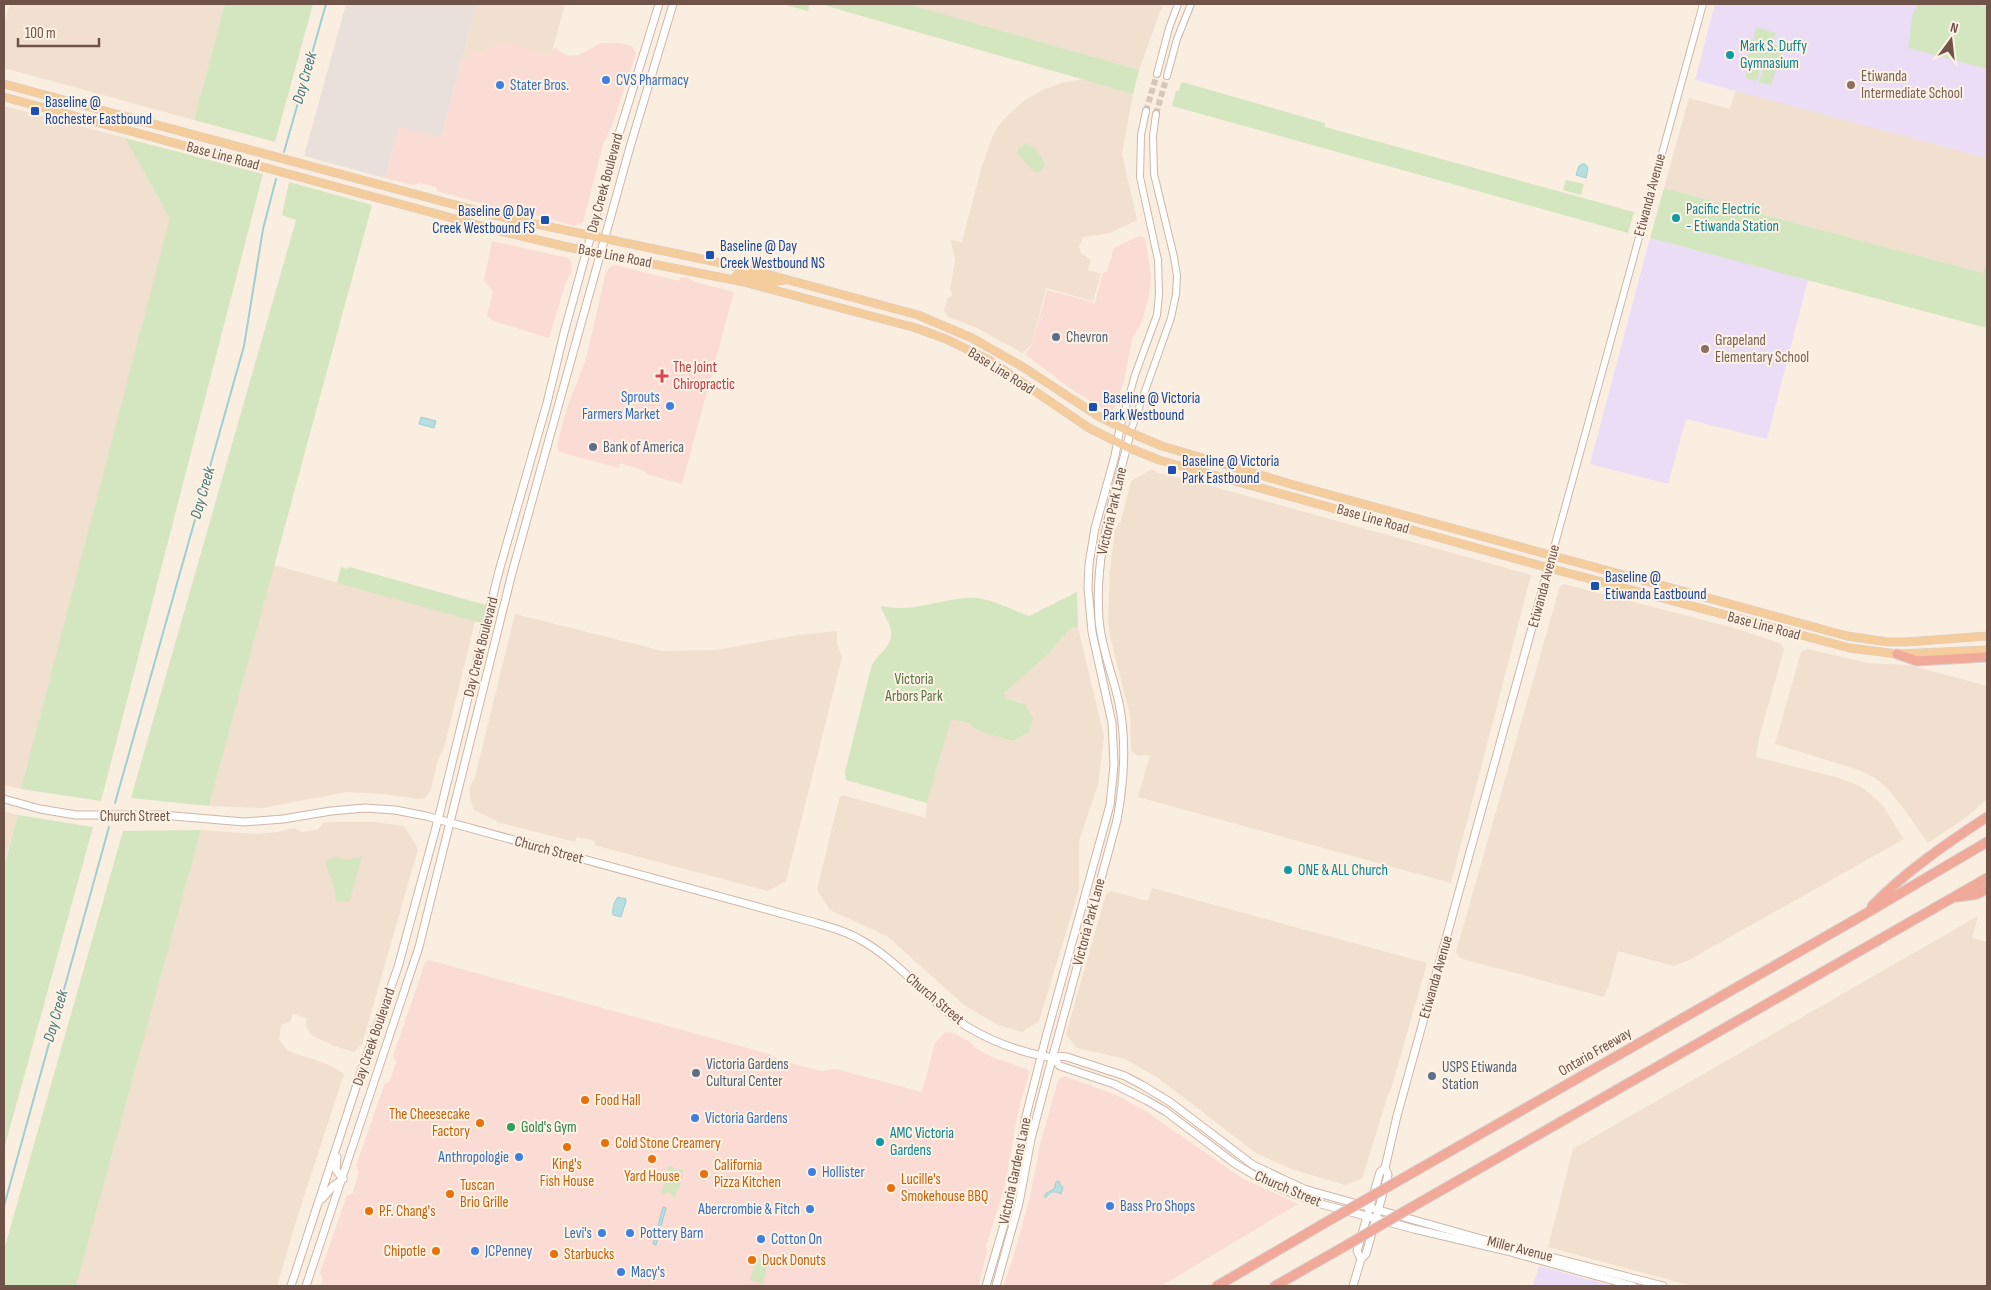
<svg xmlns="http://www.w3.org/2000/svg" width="1991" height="1290" font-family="'Sofia Sans Condensed',sans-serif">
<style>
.residential{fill:#f1dfcf}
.commercial{fill:#fadcd4}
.industrial{fill:#e9e0db}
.education{fill:#ebddf6}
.green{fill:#d3e6c0}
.water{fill:#b6dfe2;stroke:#9dcfd3}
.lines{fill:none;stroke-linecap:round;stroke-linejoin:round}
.stream{stroke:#9dcfd3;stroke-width:2}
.tertiary-tunnel{stroke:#d7c7ba;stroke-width:6;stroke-dasharray:6 3;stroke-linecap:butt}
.tertiary-casing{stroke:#ccb7ab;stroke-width:8}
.secondary-casing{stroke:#cfb6a8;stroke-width:9}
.primary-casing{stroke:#d7cfcc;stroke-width:9}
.motorway-casing{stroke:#d7cfcc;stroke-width:11}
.tertiary{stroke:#fff;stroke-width:6}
.secondary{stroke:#fff;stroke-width:7}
.primary{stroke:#f5cc9b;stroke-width:8}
.motorway{stroke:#f1a99a;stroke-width:9}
.motorway-bridge-casing{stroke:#d7cfcc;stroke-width:11;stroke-linecap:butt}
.motorway-bridge{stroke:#f1a99a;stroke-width:9}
.culture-dot{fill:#0f9aa8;stroke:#fef2e5;stroke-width:2}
.shop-dot{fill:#3f7fe0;stroke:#fef2e5;stroke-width:2}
.education-dot{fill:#8d6e63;stroke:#fef2e5;stroke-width:2}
.transit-dot{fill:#1a4fb4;stroke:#fef2e5;stroke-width:2}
.service-dot{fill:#5c6f8a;stroke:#fef2e5;stroke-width:2}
.health-dot{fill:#e0444e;stroke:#fef2e5;stroke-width:2}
.food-dot{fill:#e8710a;stroke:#fef2e5;stroke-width:2}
.leisure-dot{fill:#2e9e5b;stroke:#fef2e5;stroke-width:2}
.labels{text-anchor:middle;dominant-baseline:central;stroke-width:4;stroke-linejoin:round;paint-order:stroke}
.culture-label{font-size:15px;fill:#0d838f;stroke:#fef2e5;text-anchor:start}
.education-label{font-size:15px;fill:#785e54;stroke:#fef2e5;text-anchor:start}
.shop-label{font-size:15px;fill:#366cbe;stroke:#fef2e5;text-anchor:start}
.transit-label{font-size:15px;fill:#164399;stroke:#fef2e5;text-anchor:start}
.street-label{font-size:15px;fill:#6f5349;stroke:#fef2e5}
.service-label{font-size:15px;fill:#4e5e75;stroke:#fef2e5;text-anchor:start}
.health-label{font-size:15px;fill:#be3a42;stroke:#fef2e5;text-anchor:start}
.park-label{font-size:15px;fill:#557442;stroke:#fef2e5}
.food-label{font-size:15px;fill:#c56008;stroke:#fef2e5;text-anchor:start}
.leisure-label{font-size:15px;fill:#27864d;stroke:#fef2e5;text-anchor:start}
.water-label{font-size:16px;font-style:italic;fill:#42767b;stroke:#fef2e5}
</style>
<rect width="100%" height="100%" fill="#faeee0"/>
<g class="residential">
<polygon points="10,4 225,4 194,120 4,68 4,22"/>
<polygon points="477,4 565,4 551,55 495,45 479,54 474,53 462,60"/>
<polygon points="908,4 1163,4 1139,70"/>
<polygon points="1083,79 1133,94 1122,154 1137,220 1110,233 1083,237 1079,247 1081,253 1091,260 1088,270 1101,274 1093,301 1046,288 1032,344 1022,353 975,327 948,317 944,310 948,297 951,297 952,292 950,291 955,260 951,240 962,242 981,169 993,135 999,125 1011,112 1025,100 1043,90 1061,83"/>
<polygon points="1736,90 1987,158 1987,258 1983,273 1664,188 1689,98 1730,109"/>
<polygon points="4,106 125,138 171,218 21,789 4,785"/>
<polygon points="1152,469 1158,473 1197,482 1531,575 1451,883 1138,797 1150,755 1138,756 1131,750 1130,716 1111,640 1108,621 1110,570 1115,530 1121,521 1131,481"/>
<polygon points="274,565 475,621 444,748 438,759 431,789 425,798 418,799 384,794 347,792 262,808 209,806"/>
<polygon points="1564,584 1734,628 1780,643 1784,649 1759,738 1756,757 1839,778 1860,786 1881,803 1904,839 1689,960 1674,966 1618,951 1609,985 1604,997 1459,958 1456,952 1560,586"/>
<polygon points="515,614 663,651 716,650 799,635 837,631 837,643 842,657 786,881 768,891 594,845 595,841 577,837 575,842 501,823 474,810 470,798 470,787 475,777"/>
<polygon points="1072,627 1078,627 1104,737 1098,785 1079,841 1079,889 1039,1021 1022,1032 998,1025 964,1005 887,936 830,910 817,890 839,799 842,795 926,818 927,803 951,718 969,723 978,731 1012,741 1028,734 1030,732 1022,702 1006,698 1004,693 1047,655"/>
<polygon points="1807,649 1868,663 1909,665 1987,686 1987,799 1968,816 1928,843 1901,805 1888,789 1875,778 1862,771 1775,744 1801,652"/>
<polygon points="4,811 18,815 4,863"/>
<polygon points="336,822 374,822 404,826 418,849 362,1044 354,1052 334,1046 311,1035 306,1025 307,1018 293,1014 290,1022 281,1025 279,1040 288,1051 330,1065 344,1074 297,1218 277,1286 76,1286 201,830 257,834 277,832 294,828 302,832 319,829 323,823"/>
<polygon points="1152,888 1427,963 1393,1083 1387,1098 1362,1179 1345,1185 1291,1169 1256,1153 1158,1078 1125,1059 1077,1048 1066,1034 1106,894 1111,891 1148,901"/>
<polygon points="1978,916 1972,938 1987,942 1987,1286 1692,1286 1548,1247 1573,1149"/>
</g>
<g class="commercial">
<polygon points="500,42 551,55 553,49 557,47 560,52 569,56 579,55 601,43 618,43 632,46 636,53 612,125 603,145 583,222 574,226 545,217 507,211 437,191 436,187 420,183 414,185 385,178 399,126 441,137 462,60 474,53 480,54"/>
<polygon points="1139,236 1145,238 1150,267 1151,280 1148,300 1142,321 1132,339 1124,381 1116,405 1113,411 1108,412 1071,389 1025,354 1032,345 1047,290 1095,303 1102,276 1103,273 1107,272 1114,248"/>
<polygon points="492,241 568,258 571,262 572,270 565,285 549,338 493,321 487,316 493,291 484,281"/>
<polygon points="615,265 679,281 680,278 686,277 695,282 734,292 682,484 646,474 645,471 620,463 619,468 559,452 557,445 566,411 586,359 606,272 610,267"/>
<polygon points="429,960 769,1054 779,1060 821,1071 836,1069 922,1092 935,1043 945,1032 954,1033 970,1042 975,1048 992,1057 1027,1069 1029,1073 1018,1112 1005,1185 986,1246 987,1252 978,1286 320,1286 323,1279 320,1273 347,1195 353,1193 359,1172 356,1166 384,1085 390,1081 396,1062 393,1056 425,963"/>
<polygon points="1064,1076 1116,1095 1144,1110 1242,1178 1298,1204 1161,1286 1003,1286 1012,1262 1030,1197 1040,1145 1058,1080"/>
</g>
<polygon class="industrial" points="346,4 477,4 441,137 399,127 385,178 304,156"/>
<g class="education">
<polygon points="1715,4 1987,4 1987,158 1695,80"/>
<polygon points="1650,238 1808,280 1767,439 1686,419 1668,484 1590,464"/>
<polygon points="1539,1266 1613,1286 1533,1286"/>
</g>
<g class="green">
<polygon points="225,4 313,4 275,142 194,120"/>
<polygon points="782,4 810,4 808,11"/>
<polygon points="820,4 908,4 1139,70 1133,94"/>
<path d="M 1919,4 L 1975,4 L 1987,7 L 1987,69 L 1908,48 C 1913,32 1907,17 1919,4 Z"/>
<polygon points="1756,27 1776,33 1773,43 1753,38"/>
<polygon points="1752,39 1784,47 1778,69 1746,60"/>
<polygon points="1749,62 1761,65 1757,81 1745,78"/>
<polygon points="1764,66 1776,69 1771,85 1759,82"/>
<polygon points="1182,82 1325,123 1325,127 1634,212 1628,233 1172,106 1176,91 1179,90"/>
<polygon points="125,138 263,174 101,801 21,789 170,218"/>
<path d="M 1026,143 C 1033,146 1044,158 1045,166 L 1038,173 L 1034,172 L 1018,154 L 1018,149 Z"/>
<polygon points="1566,180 1584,184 1581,195 1563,190"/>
<polygon points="289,182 372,205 209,806 131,798 296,220 282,215"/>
<polygon points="1664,188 1983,273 1987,258 1987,328 1650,238"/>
<polygon points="341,567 347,569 349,567 486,605 481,623 337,583"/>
<path d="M 1077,592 L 1078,627 L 1071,628 L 1047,655 L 1004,693 L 1006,698 L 1025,704 L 1033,719 L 1029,733 L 1012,741 L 978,731 L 969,723 L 951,719 L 927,803 L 846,780 L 845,772 L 871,668 C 875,654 893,649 891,631 C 890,622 883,615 881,606 C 911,613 938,600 966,598 C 988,596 1009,609 1029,616 Z"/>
<polygon points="18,815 93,827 4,1149 4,866"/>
<polygon points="201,830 76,1286 4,1286 4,1250 123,831"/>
<path d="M 338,857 C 346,863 354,857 362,857 L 349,902 L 336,901 L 334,886 L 325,861 Z"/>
<polygon points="668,1166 673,1167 675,1171 678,1169 683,1170 679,1190 677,1190 675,1199 669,1192 661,1195"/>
<polygon points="756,1258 768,1261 763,1284 750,1280"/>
</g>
<g class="water">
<polygon points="1582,164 1585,164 1588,168 1586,178 1576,175 1579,166"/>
<polygon points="421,417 436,421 434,428 419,424"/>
<path d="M 618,897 L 626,899 L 626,901 L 621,917 L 613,915 C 612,910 614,901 618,897 Z"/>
<polygon points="1059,1181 1060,1185 1063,1187 1061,1194 1057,1192 1051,1192 1045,1198 1045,1194 1054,1189 1056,1182"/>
<polygon points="663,1207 666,1208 656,1245 653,1244"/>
</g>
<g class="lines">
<g class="stream">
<polyline points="284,152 326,4"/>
<polyline points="115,803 244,346 263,229 276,179"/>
<polyline points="4,1206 109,827"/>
</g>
<g class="tertiary-tunnel">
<polyline points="1146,111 1157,74"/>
<polyline points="1156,114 1167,76"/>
</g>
<defs>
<g id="tertiary">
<polyline points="1157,74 1169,28 1178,4"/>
<polyline points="1167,76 1177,39 1191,4"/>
<polyline points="1120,428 1135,375 1157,315 1159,294 1158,260 1140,177 1141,135 1146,111"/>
<polyline points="1130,433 1171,318 1176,294 1177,276 1174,257 1154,174 1153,136 1156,114"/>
<polyline points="1552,555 1703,4"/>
</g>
<g id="secondary">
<path d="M 4,799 L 40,809 L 76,815 L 162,815 L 244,822 L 283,819 L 331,811 L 365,808 L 395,810 L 426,816 L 809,921 C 826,926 844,930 859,939 C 900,961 928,1001 966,1026 C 991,1041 1020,1052 1048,1057 C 1055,1058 1061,1055 1067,1057 L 1125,1076 L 1142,1085 L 1170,1102 L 1253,1165 L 1304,1189 L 1492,1242 L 1663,1286"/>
<polyline points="1052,1057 1060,1066 1114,1084 1146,1100 1165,1111 1234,1163 1262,1180 1289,1192 1321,1204 1414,1229 1507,1251 1633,1286"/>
<polyline points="337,1157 336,1170 343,1179"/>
<polyline points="322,1199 333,1186 343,1179"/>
<polyline points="1361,1259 1357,1251 1380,1172 1385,1168"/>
<polyline points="291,1286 361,1072 398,967 438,820 499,571 547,403 564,333 618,137 659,4"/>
<polyline points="306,1286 419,947 512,573 630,147 673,4"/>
<polyline points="986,1286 1015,1187 1025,1120 1046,1037 1110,805 1114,765 1112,723 1092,632 1088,588 1089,564 1095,528 1115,456 1120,428"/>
<path d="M 996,1286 L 1019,1203 L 1031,1139 L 1048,1074 L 1117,820 C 1124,782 1127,742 1119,703 C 1113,675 1101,648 1099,619 C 1094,549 1115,498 1130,433"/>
<polyline points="1353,1286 1361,1259 1366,1254 1388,1175 1385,1168 1397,1116 1552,555"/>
</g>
<g id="primary">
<polyline points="4,84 493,215 740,267 918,315 972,338 1023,367 1098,416 1138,436 1162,446 1294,485 1847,636 1888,642 1906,642 1987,636"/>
<polyline points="4,97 500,231 572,248 744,282 916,328 946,339 989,360 1089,428 1127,447 1159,460 1549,568 1850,648 1897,654 1987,650"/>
<polyline points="733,279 738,274 771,282 785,280"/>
</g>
<g id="motorway">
<polyline points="1897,654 1917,661 1987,657"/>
<polyline points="1958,897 1977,894 1987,889"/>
<path d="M 1872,906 C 1905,872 1947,843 1987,817"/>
<polyline points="1419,1169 1865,914 1987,842"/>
<polyline points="1412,1207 1987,878"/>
<polyline points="1217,1286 1323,1224"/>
<polyline points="1275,1286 1347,1245"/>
</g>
</defs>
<use href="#tertiary" class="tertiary-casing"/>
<use href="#secondary" class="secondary-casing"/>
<use href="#primary" class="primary-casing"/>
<use href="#motorway" class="motorway-casing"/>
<use href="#tertiary" class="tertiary"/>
<use href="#secondary" class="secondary"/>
<use href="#primary" class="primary"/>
<use href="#motorway" class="motorway"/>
<defs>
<g id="motorway-bridge">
<polyline points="1323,1224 1419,1169"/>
<polyline points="1347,1245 1412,1207"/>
</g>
</defs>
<use href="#motorway-bridge" class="motorway-bridge-casing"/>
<use href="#motorway-bridge" class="motorway-bridge"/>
</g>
<g class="culture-dot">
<circle cx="1730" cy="55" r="5"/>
<circle cx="1676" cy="218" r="5"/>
<circle cx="1288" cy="870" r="5"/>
<circle cx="880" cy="1142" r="5"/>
</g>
<g class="shop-dot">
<circle cx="606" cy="80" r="5"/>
<circle cx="500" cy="85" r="5"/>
<circle cx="670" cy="406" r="5"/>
<circle cx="695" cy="1118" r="5"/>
<circle cx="519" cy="1157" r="5"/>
<circle cx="812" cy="1172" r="5"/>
<circle cx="1110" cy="1206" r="5"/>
<circle cx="810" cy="1209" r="5"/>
<circle cx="602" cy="1233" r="5"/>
<circle cx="630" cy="1233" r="5"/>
<circle cx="761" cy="1239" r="5"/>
<circle cx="475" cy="1251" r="5"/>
<circle cx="621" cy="1272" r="5"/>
</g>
<g class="education-dot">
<circle cx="1851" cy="85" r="5"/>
<circle cx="1705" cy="349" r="5"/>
</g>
<g class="transit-dot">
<rect x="30" y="106" width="10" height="10" rx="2.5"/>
<rect x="540" y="215" width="10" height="10" rx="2.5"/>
<rect x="705" y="250" width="10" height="10" rx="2.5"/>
<rect x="1088" y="402" width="10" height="10" rx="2.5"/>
<rect x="1167" y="465" width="10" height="10" rx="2.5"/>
<rect x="1590" y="581" width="10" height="10" rx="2.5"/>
</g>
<g class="service-dot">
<circle cx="1056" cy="337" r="5"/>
<circle cx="593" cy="447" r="5"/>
<circle cx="696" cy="1073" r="5"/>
<circle cx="1432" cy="1076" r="5"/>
</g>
<path class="health-dot" d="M659.5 368.5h5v5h5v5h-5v5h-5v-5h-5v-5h5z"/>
<g class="food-dot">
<circle cx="585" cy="1100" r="5"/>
<circle cx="480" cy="1123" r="5"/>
<circle cx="605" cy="1143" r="5"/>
<circle cx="567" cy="1147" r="5"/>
<circle cx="652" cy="1159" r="5"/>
<circle cx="704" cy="1174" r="5"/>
<circle cx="891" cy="1188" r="5"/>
<circle cx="450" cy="1194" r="5"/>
<circle cx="369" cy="1211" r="5"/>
<circle cx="436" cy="1251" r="5"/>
<circle cx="554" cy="1254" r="5"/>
<circle cx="752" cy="1260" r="5"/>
</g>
<circle class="leisure-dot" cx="511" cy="1127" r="5"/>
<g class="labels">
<g class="culture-label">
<text x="1740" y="46">Mark S. Duffy<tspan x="1740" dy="17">Gymnasium</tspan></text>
<text x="1686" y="209">Pacific Electric<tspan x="1686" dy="17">- Etiwanda Station</tspan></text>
<text x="1298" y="870">ONE &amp; ALL Church</text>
<text x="890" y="1133">AMC Victoria<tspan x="890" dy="17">Gardens</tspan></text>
</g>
<g class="education-label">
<text x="1861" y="76">Etiwanda<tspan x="1861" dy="17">Intermediate School</tspan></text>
<text x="1715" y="340">Grapeland<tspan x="1715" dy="17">Elementary School</tspan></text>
</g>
<g class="shop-label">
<text x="616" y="80">CVS Pharmacy</text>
<text x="510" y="85">Stater Bros.</text>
<text x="660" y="397" text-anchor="end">Sprouts<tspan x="660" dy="17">Farmers Market</tspan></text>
<text x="705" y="1118">Victoria Gardens</text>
<text x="509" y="1157" text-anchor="end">Anthropologie</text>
<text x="822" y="1172">Hollister</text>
<text x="1120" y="1206">Bass Pro Shops</text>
<text x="800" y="1209" text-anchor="end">Abercrombie &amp; Fitch</text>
<text x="592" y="1233" text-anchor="end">Levi's</text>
<text x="640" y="1233">Pottery Barn</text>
<text x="771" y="1239">Cotton On</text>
<text x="485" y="1251">JCPenney</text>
<text x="631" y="1272">Macy's</text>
</g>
<g class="transit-label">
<text x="45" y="102">Baseline @<tspan x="45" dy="17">Rochester Eastbound</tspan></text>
<text x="535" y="211" text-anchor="end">Baseline @ Day<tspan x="535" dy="17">Creek Westbound FS</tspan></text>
<text x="720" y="246">Baseline @ Day<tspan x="720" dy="17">Creek Westbound NS</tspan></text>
<text x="1103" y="398">Baseline @ Victoria<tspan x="1103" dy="17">Park Westbound</tspan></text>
<text x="1182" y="461">Baseline @ Victoria<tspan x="1182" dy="17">Park Eastbound</tspan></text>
<text x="1605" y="577">Baseline @<tspan x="1605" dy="17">Etiwanda Eastbound</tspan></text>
</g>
<g class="street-label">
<text transform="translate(223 156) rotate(15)">Base Line Road</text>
<text transform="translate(605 183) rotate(-75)">Day Creek Boulevard</text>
<text transform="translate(1650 195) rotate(-75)">Etiwanda Avenue</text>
<text transform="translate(615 256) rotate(11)">Base Line Road</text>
<text transform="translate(1001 371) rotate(32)">Base Line Road</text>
<text transform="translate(1112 511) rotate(-77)">Victoria Park Lane</text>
<text transform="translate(1373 519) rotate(16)">Base Line Road</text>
<text transform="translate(1544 586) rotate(-75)">Etiwanda Avenue</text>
<text transform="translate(1764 626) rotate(15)">Base Line Road</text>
<text transform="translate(481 647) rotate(-76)">Day Creek Boulevard</text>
<text x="135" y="816">Church Street</text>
<text transform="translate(549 850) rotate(15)">Church Street</text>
<text transform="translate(1089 922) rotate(-75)">Victoria Park Lane</text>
<text transform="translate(1436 977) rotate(-74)">Etiwanda Avenue</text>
<text transform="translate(935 999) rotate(40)">Church Street</text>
<text transform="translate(374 1037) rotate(-71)">Day Creek Boulevard</text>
<text transform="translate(1595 1052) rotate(-30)">Ontario Freeway</text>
<text transform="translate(1015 1171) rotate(-78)">Victoria Gardens Lane</text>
<text transform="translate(1288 1189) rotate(23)">Church Street</text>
<text transform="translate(1520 1249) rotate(14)">Miller Avenue</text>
</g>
<g class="service-label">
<text x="1066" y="337">Chevron</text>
<text x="603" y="447">Bank of America</text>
<text x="706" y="1064">Victoria Gardens<tspan x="706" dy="17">Cultural Center</tspan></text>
<text x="1442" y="1067">USPS Etiwanda<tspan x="1442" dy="17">Station</tspan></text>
</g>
<g class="health-label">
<text x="673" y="367">The Joint<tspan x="673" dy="17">Chiropractic</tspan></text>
</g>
<g class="park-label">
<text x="914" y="679">Victoria<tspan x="914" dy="17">Arbors Park</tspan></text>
</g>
<g class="food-label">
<text x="595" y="1100">Food Hall</text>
<text x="470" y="1114" text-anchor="end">The Cheesecake<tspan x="470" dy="17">Factory</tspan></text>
<text x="615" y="1143">Cold Stone Creamery</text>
<text x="567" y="1164" text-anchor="middle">King's<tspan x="567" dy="17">Fish House</tspan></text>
<text x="714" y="1165">California<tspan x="714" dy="17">Pizza Kitchen</tspan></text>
<text x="652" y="1176" text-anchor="middle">Yard House</text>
<text x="901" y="1179">Lucille's<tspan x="901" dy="17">Smokehouse BBQ</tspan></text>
<text x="460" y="1185">Tuscan<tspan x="460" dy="17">Brio Grille</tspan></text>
<text x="379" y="1211">P.F. Chang's</text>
<text x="426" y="1251" text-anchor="end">Chipotle</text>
<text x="564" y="1254">Starbucks</text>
<text x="762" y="1260">Duck Donuts</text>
</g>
<g class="leisure-label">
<text x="521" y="1127">Gold's Gym</text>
</g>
<g class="water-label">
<text transform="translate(305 78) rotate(-74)">Day Creek</text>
<text transform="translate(203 493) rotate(-74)">Day Creek</text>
<text transform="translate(56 1016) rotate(-74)">Day Creek</text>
</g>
</g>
<rect width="1991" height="1290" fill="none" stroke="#6f5349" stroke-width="10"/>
<g transform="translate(1951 40) rotate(15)" stroke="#fef2e5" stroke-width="4" paint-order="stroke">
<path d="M0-4L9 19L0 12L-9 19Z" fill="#6f5349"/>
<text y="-8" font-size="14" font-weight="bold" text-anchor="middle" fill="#6f5349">N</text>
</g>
<path d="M18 38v8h81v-8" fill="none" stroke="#6f5349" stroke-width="2.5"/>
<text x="25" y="38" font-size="15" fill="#6f5349" stroke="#fef2e5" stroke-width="4" paint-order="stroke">100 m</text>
</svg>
